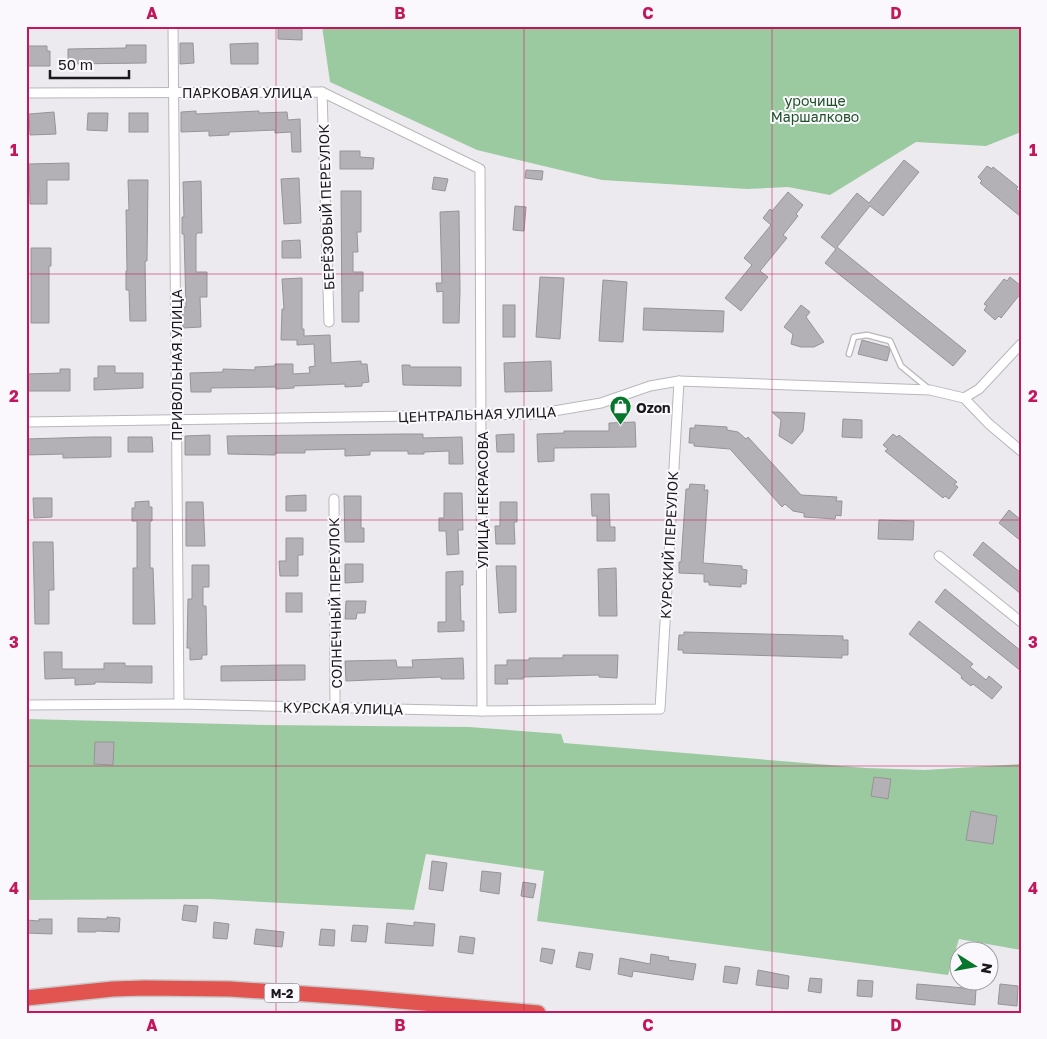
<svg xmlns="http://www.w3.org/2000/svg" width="1047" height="1039" font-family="'Golos Text',sans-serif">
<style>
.green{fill:#9ccaa0}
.building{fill:#b3b1b5;stroke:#969498}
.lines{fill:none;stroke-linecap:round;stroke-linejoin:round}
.lane-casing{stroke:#b9b7bb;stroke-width:7}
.street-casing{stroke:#b9b7bb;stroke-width:11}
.highway-casing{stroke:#c8c8c8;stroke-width:18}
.lane{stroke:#fff;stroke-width:4.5}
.street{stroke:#fff;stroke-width:9}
.highway{stroke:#e2544f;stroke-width:15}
.grid{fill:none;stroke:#c2185b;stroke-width:1;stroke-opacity:0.55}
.labels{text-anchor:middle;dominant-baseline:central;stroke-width:4;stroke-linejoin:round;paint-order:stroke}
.shield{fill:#faf8fc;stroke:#5c5b5e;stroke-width:1}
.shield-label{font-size:12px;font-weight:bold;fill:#19181a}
.street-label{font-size:14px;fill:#19181a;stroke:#faf8fc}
.park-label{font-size:14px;fill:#1d5026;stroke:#faf8fc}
.poi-label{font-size:14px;font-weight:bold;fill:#19181a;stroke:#faf8fc;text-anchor:start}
.neatline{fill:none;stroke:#c2185b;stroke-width:2}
.grid-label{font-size:16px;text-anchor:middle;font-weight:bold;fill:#c2185b}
</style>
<rect width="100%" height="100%" fill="#eceaef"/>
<g class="green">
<polygon points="322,26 1021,26 1021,132 986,146 916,142 830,195 788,187 747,189 602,180 477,150 330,82"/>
<polygon points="26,719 268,725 469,727 561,734 564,743 866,768 925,770 1021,764 1021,950 959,939 948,975 537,921 544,871 426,854 414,910 209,899 26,900"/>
</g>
<g class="building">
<polygon points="278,26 302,26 302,40 278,39"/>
<polygon points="180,43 193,43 194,63 180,64"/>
<polygon points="258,43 258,64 231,64 230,44"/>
<polygon points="126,45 146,45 146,63 68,64 68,49 126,48"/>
<polygon points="28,46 47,46 47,51 50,51 50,66 28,66"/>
<polygon points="196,111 196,114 259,111 259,113 287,112 288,120 300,119 301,152 292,152 291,132 275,133 275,130 229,132 229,135 209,136 209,131 181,132 181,112"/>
<polygon points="54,112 56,134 30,135 29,114"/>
<polygon points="88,113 108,113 107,131 87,130"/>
<rect x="129" y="113" width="19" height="19"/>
<polygon points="340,151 360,151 360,157 374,158 373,169 340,169"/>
<polygon points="904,160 919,172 883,216 870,206 837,247 966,351 953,366 825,263 836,249 821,237 857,193 869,203"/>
<polygon points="69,163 69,180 47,180 47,204 30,204 29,164"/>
<polygon points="987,166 992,169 993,167 1018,187 1016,189 1021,193 1021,217 980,183 982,181 978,177"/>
<polygon points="526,170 543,171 542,180 525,178"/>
<polygon points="434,177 448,179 445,191 432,189"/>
<polygon points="299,178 301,223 284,224 281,179"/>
<polygon points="128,180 148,180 147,261 145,261 146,321 130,321 129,290 126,290 126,271 127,271 126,210 129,210"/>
<polygon points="201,181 202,233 197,233 196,235 196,272 207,272 207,297 200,297 201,327 183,328 182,307 186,307 184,234 182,234 182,217 184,217 183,182"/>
<polygon points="341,191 361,191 361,232 357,232 358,252 353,252 353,272 363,272 363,291 359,291 359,322 342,322"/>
<polygon points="788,192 803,205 796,214 798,216 783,235 787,238 760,271 768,277 741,311 725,298 752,265 744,258 771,225 763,218 770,209 772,211"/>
<polygon points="515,206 526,207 524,231 513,230"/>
<polygon points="459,211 460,291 459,323 443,323 443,291 437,292 436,283 442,283 440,212"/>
<polygon points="300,240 301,258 282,258 282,241"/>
<polygon points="31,248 51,248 51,266 49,266 49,323 31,323"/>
<polygon points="540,277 564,278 560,339 536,337"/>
<polygon points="1010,277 1021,286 1021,293 1001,318 999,316 995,320 984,310 987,306 984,304 1004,279 1007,281"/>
<polygon points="302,278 302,329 304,329 304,336 330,335 331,363 361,361 361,364 367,364 369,382 362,383 362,386 345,387 345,384 294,386 294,388 276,389 276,387 211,388 211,392 191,392 190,373 223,372 223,369 255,370 255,367 275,366 275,364 293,364 293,374 310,373 309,367 315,366 314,344 297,345 297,340 281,340 282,309 284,309 282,279"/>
<polygon points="603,280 627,282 623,342 599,341"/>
<rect x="503" y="305" width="12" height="32"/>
<polygon points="801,305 810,312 806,317 824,342 814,347 801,347 791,344 793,334 784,327"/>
<polygon points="644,308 724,311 723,332 643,330"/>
<polygon points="862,340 888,347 890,350 887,361 858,354"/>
<polygon points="551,361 552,391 505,392 504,363"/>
<polygon points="402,365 410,365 410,367 461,367 461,386 403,385"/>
<polygon points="98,366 115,366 115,373 143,373 143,388 94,390 94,378 98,378"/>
<polygon points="60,369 70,369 70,391 26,391 26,374 60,373"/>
<polygon points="772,412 805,413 803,431 792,444 779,436 781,420"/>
<polygon points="843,419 862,420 862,438 842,437"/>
<polygon points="635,422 636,447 554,448 554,461 538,462 537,434 564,433 564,431 609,431 609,423"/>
<polygon points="695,425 727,427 727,430 738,432 746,439 748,437 801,495 837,497 836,501 842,501 841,516 836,515 835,519 804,517 804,513 793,511 785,504 782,507 730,449 694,446 694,443 689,443 690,428 695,428"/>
<polygon points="401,434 423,434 423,438 462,437 463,464 449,464 449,451 424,452 424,454 408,454 408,451 370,451 370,455 345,456 345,449 305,450 305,453 275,453 275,455 228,454 227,436"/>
<polygon points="514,434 514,452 497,452 496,435"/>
<polygon points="893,434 897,437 899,435 957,482 954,484 958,487 949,499 945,496 943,498 885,451 888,449 883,445"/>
<polygon points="210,435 210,455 185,455 185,436"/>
<polygon points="93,437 111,437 111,457 63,458 63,454 26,455 26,439"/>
<polygon points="128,437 152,437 153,452 128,452"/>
<polygon points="690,484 705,485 704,490 708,490 703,563 742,566 742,569 747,570 746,584 741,584 741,587 709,585 709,582 704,582 704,574 679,573 679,562 681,562 686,489 689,489"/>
<polygon points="444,493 462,493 463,530 458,530 459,554 447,555 446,531 439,531 439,518 444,518"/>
<polygon points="591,494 609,494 610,527 615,527 615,541 597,541 597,516 592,516"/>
<polygon points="306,495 306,511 286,511 286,496"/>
<polygon points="344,496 361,496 361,528 364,528 364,542 345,542"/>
<polygon points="33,498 52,498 52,517 34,518"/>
<polygon points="149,501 149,507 152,507 152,521 150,521 150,568 153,568 155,624 133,624 133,568 137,568 137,521 132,521 132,508 135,508 135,502"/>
<polygon points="186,502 203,502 205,546 186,546"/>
<polygon points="500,502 517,502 517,522 514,522 515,544 496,544 495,526 500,526"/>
<polygon points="1009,510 1021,520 1021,541 999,523"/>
<polygon points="879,520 914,521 913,540 878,539"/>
<polygon points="286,538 303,538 303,555 298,555 298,576 280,576 279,561 286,561"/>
<polygon points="33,542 53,542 54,590 49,590 49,624 35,624"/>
<polygon points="983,542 1021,573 1021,594 973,555"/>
<polygon points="345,564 363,564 363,582 345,583"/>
<polygon points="192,565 209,565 209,587 203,587 203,606 206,606 207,655 202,655 202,659 190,660 190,648 187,648 188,599 192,599"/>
<polygon points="496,566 516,566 516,612 499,613"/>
<polygon points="616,568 617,616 599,616 598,569"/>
<polygon points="463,571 463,585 460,585 461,621 464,621 464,631 438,632 438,622 446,622 446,572"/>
<polygon points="945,589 1021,651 1021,671 935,602"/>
<rect x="286" y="593" width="16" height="19"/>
<polygon points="346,601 366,601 365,613 357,613 356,619 345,619"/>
<polygon points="919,621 973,664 970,667 986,680 989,676 1002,687 992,699 973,684 971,686 961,678 962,676 909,634"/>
<polygon points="684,632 843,636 843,640 848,640 848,655 842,655 842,658 683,653 683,650 678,650 679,635 684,635"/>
<polygon points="44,652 62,652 62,669 104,669 104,663 125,663 125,666 152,666 152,683 95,682 95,684 75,685 75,678 45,679"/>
<polygon points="563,655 618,655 617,678 599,677 599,675 523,677 523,679 507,679 508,684 495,684 495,665 507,665 507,660 529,660 529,658 563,658"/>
<polygon points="463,658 464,679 441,679 441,677 346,681 345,661 396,660 397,667 413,667 412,660"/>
<polygon points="284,665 305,665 305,680 221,681 221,666"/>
<polygon points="95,742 114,742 113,765 94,764"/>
<polygon points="874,777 891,779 888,799 871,796"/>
<polygon points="971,811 997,816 993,844 966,840"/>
<polygon points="432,861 447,863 443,891 429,889"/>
<polygon points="482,871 501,873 499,894 480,891"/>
<polygon points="523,882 536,884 533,898 521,896"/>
<polygon points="184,905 198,906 196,922 182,920"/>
<polygon points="107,917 120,918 119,932 96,931 96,932 78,932 78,918 107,919"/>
<polygon points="39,919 52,919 52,934 26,933 26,920 39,921"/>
<polygon points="214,922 229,924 227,939 213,938"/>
<polygon points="414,922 435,924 433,946 385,943 387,923 414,926"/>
<polygon points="353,925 368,926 366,942 351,941"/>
<polygon points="256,929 284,932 282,947 254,944"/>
<polygon points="321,929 335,930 334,946 319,945"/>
<polygon points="460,936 475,938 473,954 458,952"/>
<polygon points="542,948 555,950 552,964 540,961"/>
<polygon points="579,952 593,954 590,970 576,967"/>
<polygon points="651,954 669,957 668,960 696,964 693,980 633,971 632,977 618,974 620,958 650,964"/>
<polygon points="725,966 740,968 737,984 723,982"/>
<polygon points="758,970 789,976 788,989 756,985"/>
<polygon points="810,978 822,979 821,993 808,991"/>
<polygon points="858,980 873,981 872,997 857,996"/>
<polygon points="917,984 976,989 975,1005 916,999"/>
<polygon points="1000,984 1018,986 1017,1006 998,1004"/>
</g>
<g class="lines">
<defs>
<polyline id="lane" points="849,354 854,337 867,335 890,341 901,366 929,389"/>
<g id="street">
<polyline points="173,26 179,704"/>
<polyline points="322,92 329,322"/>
<polyline points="26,93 322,92 480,169 482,711"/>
<polyline points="964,398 989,424 1021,451"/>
<polyline points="26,422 536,414 601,403 650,386 679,381 930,390 964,398 979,389 1021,344"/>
<polyline points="334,499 335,707"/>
<polyline points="939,556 1021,622"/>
<polyline points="26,705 179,704 482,711 660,709 679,381"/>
</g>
<polyline id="highway" points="26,998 113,989 145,988 230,989 365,998 538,1013"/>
</defs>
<use href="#lane" class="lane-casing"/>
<use href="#street" class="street-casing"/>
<use href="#highway" class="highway-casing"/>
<use href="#lane" class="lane"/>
<use href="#street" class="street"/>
<use href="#highway" class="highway"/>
</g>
<path class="grid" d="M 276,26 L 276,1013M 524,26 L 524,1013M 772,26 L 772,1013M 26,274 L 1021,274M 26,520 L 1021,520M 26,766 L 1021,766"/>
<defs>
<symbol id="shop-pin" viewBox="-11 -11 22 30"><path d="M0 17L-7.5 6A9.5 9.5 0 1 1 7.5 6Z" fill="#05762b" stroke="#faf8fc"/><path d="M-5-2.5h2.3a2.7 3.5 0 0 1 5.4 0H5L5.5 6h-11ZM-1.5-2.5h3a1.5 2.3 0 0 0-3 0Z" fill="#fff"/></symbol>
</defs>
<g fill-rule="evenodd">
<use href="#shop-pin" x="608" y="394" width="25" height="34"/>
</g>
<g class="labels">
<rect class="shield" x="264.5" y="983.5" width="35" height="19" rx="4"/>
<g class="shield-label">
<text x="282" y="993">М-2</text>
</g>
<g class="street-label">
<text x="247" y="92">ПАРКОВАЯ УЛИЦА</text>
<text transform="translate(326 207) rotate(-92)">БЕРЁЗОВЫЙ ПЕРЕУЛОК</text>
<text transform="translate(176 365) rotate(-90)">ПРИВОЛЬНАЯ УЛИЦА</text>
<text transform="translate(477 414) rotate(-2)">ЦЕНТРАЛЬНАЯ УЛИЦА</text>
<text transform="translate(482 500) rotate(-90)">УЛИЦА НЕКРАСОВА</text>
<text transform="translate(669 545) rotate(-87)">КУРСКИЙ ПЕРЕУЛОК</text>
<text transform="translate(335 603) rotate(-91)">СОЛНЕЧНЫЙ ПЕРЕУЛОК</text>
<text transform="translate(343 708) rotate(1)">КУРСКАЯ УЛИЦА</text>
</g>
<g class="park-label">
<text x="815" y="100">урочище<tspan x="815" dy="16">Маршалково</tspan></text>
</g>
<g class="poi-label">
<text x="636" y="407">Ozon</text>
</g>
</g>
<rect width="1047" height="1039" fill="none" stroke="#faf8fc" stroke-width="55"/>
<g transform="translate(974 966) rotate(101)"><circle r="24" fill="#faf8fc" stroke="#a09ea2"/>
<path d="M0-4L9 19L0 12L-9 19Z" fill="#05762b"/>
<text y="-8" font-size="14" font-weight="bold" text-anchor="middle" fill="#19181a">N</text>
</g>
<path d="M50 70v8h79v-8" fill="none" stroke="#19181a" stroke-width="2.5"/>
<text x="58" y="70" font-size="15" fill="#19181a" stroke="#faf8fc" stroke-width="4" paint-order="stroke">50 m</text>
<rect x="28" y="28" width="992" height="984" class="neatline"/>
<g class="grid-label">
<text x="152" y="19">A</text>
<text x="400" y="19">B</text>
<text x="648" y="19">C</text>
<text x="896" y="19">D</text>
<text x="14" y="156">1</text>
<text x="1033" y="156">1</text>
<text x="14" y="402">2</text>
<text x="1033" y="402">2</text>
<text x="14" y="648">3</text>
<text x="1033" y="648">3</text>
<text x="14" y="894">4</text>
<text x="1033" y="894">4</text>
<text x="152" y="1031">A</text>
<text x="400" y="1031">B</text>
<text x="648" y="1031">C</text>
<text x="896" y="1031">D</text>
</g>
</svg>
